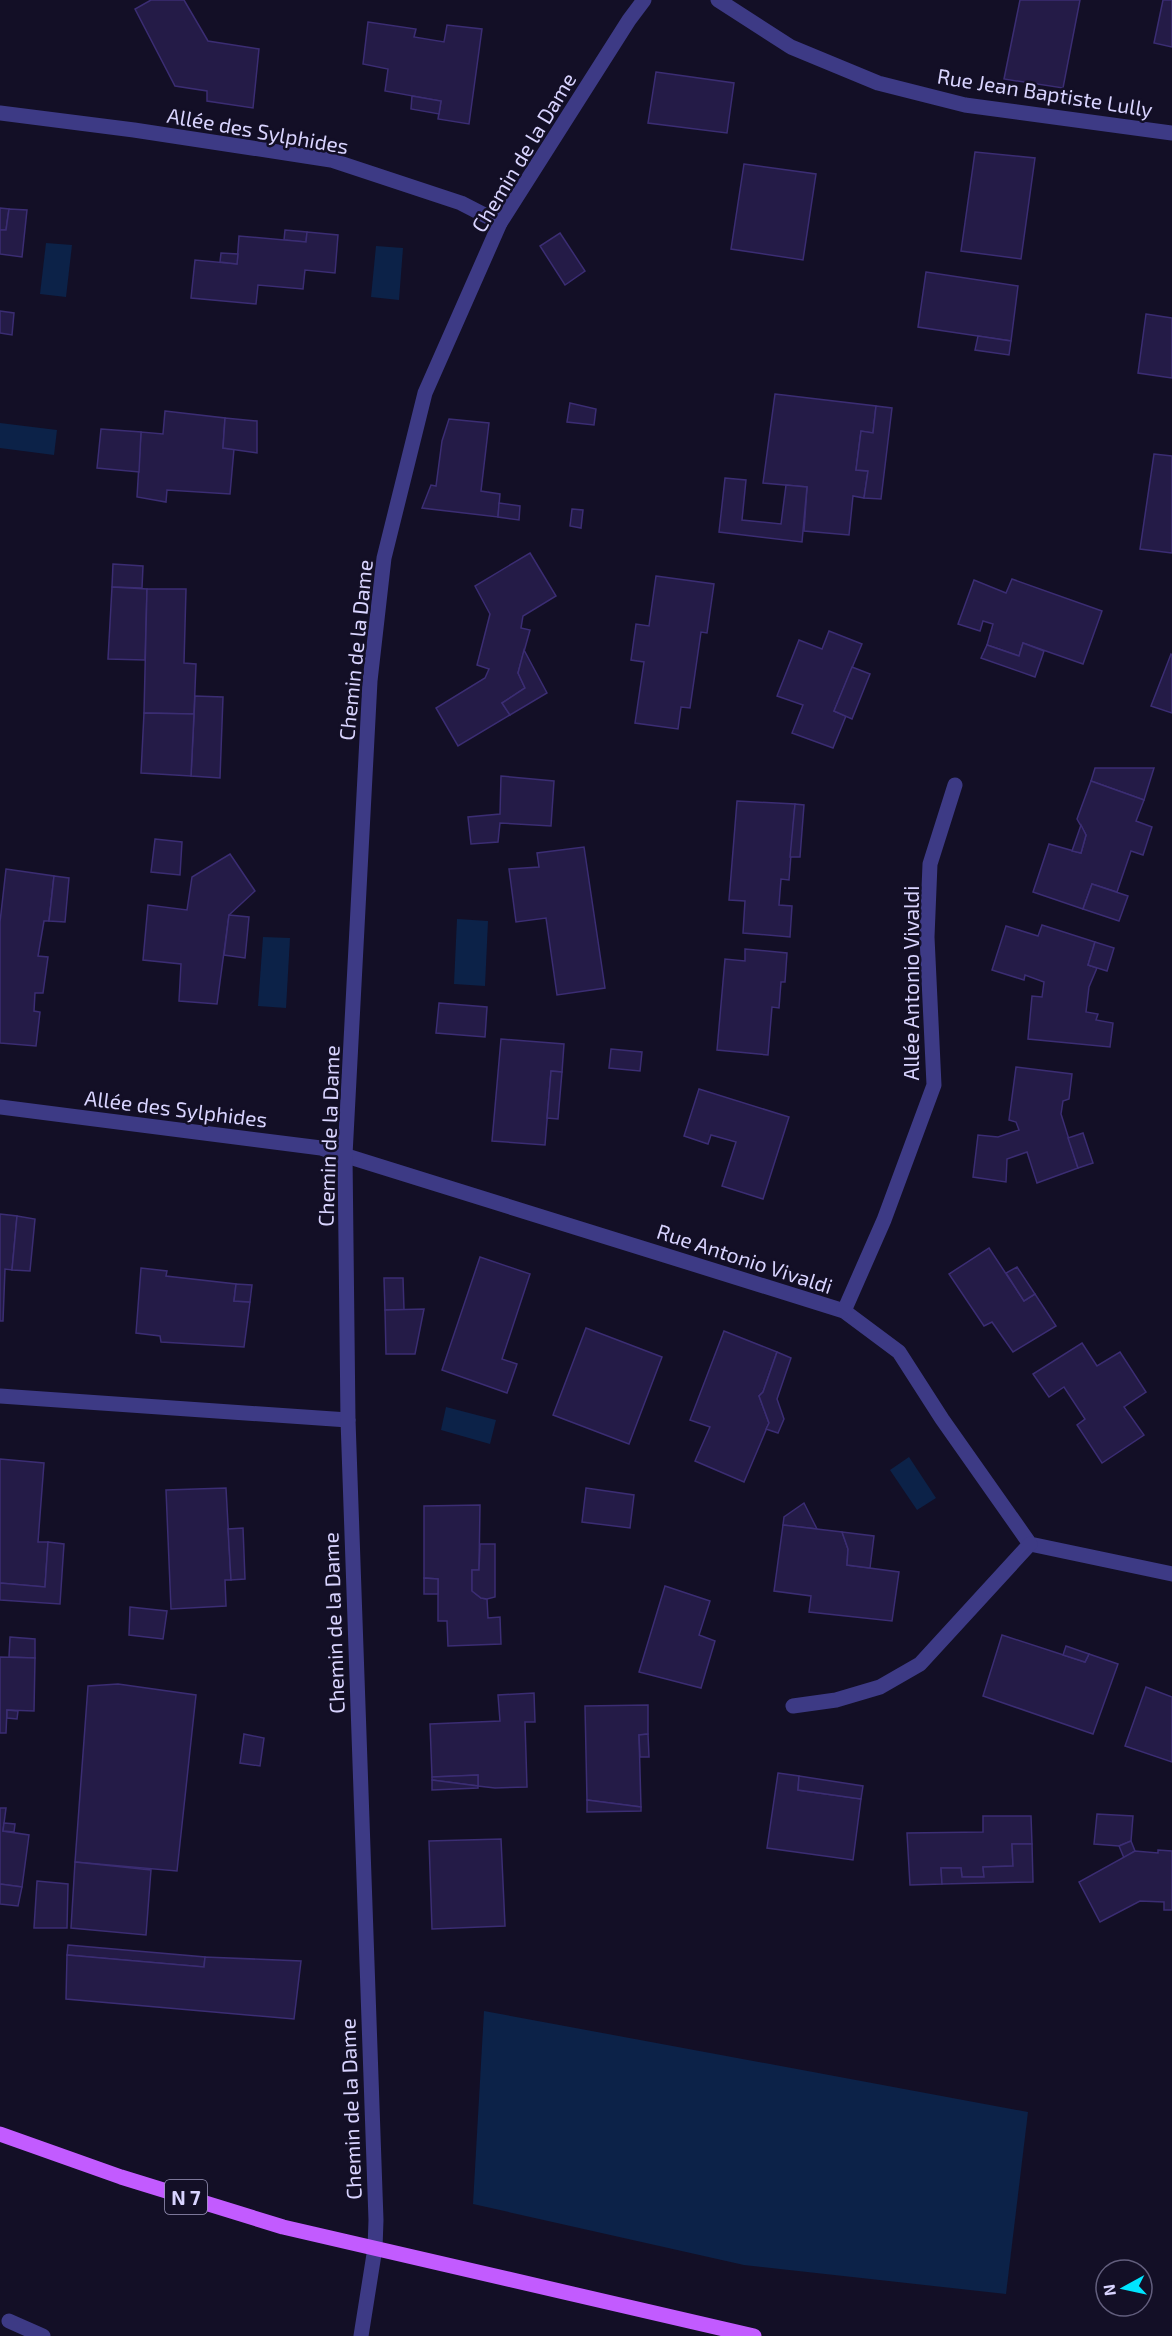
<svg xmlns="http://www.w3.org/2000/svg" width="1172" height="2336" font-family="'Exo 2',sans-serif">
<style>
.water{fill:#0c2248}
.building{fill:#241b47;stroke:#3b2d73;stroke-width:1.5}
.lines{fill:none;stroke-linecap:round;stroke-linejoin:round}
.minor{stroke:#3d3a85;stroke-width:15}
.major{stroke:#c25bff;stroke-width:15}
.labels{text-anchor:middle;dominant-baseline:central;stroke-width:5;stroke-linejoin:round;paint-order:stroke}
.shield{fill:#130f26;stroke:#9e99be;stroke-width:1.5}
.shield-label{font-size:20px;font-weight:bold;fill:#d9d4ff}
.street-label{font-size:21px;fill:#d9d4ff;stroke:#130f26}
</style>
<rect width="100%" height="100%" fill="#130f26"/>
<g class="water">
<polygon points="46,243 72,245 66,297 40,294"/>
<polygon points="376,246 403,248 399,300 371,297"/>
<polygon points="0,423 57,430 54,455 0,448"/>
<polygon points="457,919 488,921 485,986 454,984"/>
<polygon points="263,937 290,938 286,1008 258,1006"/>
<polygon points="446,1407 496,1420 490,1444 441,1430"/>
<polygon points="909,1457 936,1498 917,1510 890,1470"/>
<polygon points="484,2011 1028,2112 1006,2294 744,2265 473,2204"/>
</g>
<g class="building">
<polygon points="151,0 184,0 208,41 259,49 253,108 207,101 207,91 175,86 135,9"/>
<polygon points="1020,0 1080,0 1063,88 1004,79"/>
<polygon points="1163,0 1172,0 1172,47 1154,43"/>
<polygon points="368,22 416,29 414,37 444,42 447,25 482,29 469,124 438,119 441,101 385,91 388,69 363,64"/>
<polygon points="656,72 734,83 727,133 648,123"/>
<polygon points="412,96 441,101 439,114 411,109"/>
<polygon points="975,152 1035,158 1021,259 961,251"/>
<polygon points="744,164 816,174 803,260 731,249"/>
<polygon points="0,208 9,209 6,230 0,230"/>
<polygon points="9,209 27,210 22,257 0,254 0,230 6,230"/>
<polygon points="285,230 307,232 306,242 284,240"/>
<polygon points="307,232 338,235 335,273 305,270 303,289 258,285 256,304 191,298 195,260 237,264 239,236 306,242"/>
<polygon points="560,233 585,271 565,285 540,246"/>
<polygon points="221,253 238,254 237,264 220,262"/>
<polygon points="926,272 1018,286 1011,341 918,327"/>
<polygon points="0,311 14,313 12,335 0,333"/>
<polygon points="1146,314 1172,318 1172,378 1138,373"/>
<polygon points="978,336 1011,341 1009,355 975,350"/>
<polygon points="775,394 876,406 873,433 861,431 856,470 868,471 864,498 853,496 849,535 804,531 807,487 763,483"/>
<polygon points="570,403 596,409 594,425 567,422"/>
<polygon points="876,406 892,408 881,499 864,498 868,471 856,470 861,431 873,433"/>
<polygon points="165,411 225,418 223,448 234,449 230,494 167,490 166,502 137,497 141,432 163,434"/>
<polygon points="225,418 257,421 257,453 223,448"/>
<polygon points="449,419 489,423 481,491 500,494 498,517 422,508 431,485 436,486 442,441"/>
<polygon points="101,429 141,432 139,472 97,468"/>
<polygon points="1154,454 1172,456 1172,553 1140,549"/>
<polygon points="725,478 746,480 742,520 781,524 786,485 807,487 802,542 719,532"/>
<polygon points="499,503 520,506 519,520 498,517"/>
<polygon points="572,509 583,510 581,528 570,526"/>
<polygon points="530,553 556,596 523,616 521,628 530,630 518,673 525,688 502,703 510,715 458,746 436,708 485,678 489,669 477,665 490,614 475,586"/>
<polygon points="113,564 143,566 142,588 112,587"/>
<polygon points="656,576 714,584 707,633 701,632 690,708 681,707 678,729 635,723 644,662 631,660 636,624 649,626"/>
<polygon points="1012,579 1102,611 1083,664 1023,643 1019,656 987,645 993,624 983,621 980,631 958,624 974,580 1006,593"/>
<polygon points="112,587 147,589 145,660 108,659"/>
<polygon points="147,589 186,589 184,663 196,664 194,714 144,713"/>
<polygon points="829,631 862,644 834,711 846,716 833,748 792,733 803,705 777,696 799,640 822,649"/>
<polygon points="1023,643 1044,651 1035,677 981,658 987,645 1019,656"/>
<polygon points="524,650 547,693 510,715 502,703 525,688 518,673"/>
<polygon points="1171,654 1172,655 1172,713 1151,706"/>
<polygon points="852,667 870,674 852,719 834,711"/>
<polygon points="195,696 223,697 220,778 191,776"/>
<polygon points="144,713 194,714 191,776 141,773"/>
<polygon points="1095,768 1154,768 1144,800 1091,781"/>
<polygon points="501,776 554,781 551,826 500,823 498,842 471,844 468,817 500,814"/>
<polygon points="1091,781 1144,800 1136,821 1152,827 1143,855 1131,851 1117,892 1092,884 1083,909 1033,892 1049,844 1081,853 1086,835 1077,819"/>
<polygon points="737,801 795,804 789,880 781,879 779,905 792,906 790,937 743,933 745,901 729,900"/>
<polygon points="795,804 804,805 800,857 790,857"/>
<polygon points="1081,825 1086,835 1081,853 1072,851"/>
<polygon points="155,839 182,842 180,875 151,872"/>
<polygon points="584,847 605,988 557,995 546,918 516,922 509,869 539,867 537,853"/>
<polygon points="230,854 255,891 229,915 217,1004 179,1001 181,964 143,960 148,905 187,910 192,877"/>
<polygon points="6,869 54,876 49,921 44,921 38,956 48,957 43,993 35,993 34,1011 40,1012 36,1046 0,1043 0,922"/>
<polygon points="54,876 69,878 65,922 49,921"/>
<polygon points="1092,884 1128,896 1119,921 1083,909"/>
<polygon points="229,915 249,917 245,958 224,955"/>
<polygon points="1042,925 1095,942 1088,965 1097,968 1089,987 1086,1012 1098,1014 1096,1020 1113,1023 1110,1047 1028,1039 1032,996 1042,997 1044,982 1025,975 1024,980 992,970 1006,926 1038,936"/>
<polygon points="1095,942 1114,948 1107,971 1088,965"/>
<polygon points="745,949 787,953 785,982 781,982 779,1008 772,1007 768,1055 717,1050 725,959 745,961"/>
<polygon points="439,1003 487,1007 485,1037 436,1033"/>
<polygon points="501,1039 564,1044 562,1072 551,1071 545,1145 492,1141"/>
<polygon points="611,1049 642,1052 640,1071 609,1068"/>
<polygon points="1016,1067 1072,1074 1069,1099 1063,1101 1061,1114 1078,1168 1037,1183 1027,1152 1007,1159 1006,1182 973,1177 978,1135 998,1137 1019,1130 1016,1122 1009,1120"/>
<polygon points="551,1071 562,1072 558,1119 547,1118"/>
<polygon points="699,1089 789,1117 763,1199 722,1186 736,1142 711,1135 708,1144 684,1136"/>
<polygon points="1083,1133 1093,1163 1078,1168 1068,1138"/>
<polygon points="0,1214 17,1216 12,1270 5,1269 3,1321 0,1321"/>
<polygon points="17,1216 35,1219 30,1271 12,1270"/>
<polygon points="989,1248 1024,1301 1035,1294 1056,1326 1013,1352 992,1322 984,1326 949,1274"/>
<polygon points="480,1257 530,1274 502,1359 517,1364 507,1393 442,1370"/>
<polygon points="1017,1267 1035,1294 1024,1301 1006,1273"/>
<polygon points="141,1268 167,1271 166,1276 236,1284 234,1301 250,1302 244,1347 161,1342 160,1336 136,1333"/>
<polygon points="384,1278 403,1278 404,1310 385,1310"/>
<polygon points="236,1284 252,1285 250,1302 234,1301"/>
<polygon points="424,1309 415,1354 386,1354 385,1310"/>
<polygon points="586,1328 662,1357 629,1444 553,1415"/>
<polygon points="724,1331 777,1352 763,1392 759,1396 769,1423 744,1482 695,1461 710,1427 690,1420"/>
<polygon points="1082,1343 1097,1366 1120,1352 1146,1392 1124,1407 1144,1435 1102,1463 1077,1425 1085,1419 1064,1387 1049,1397 1033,1374"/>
<polygon points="777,1352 791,1358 777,1399 784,1419 778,1433 766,1429 769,1423 759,1396 763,1392"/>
<polygon points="0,1459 44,1463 38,1542 48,1542 45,1587 0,1583"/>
<polygon points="226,1488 231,1580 225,1580 226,1606 171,1609 166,1490"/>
<polygon points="586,1488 634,1495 630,1528 582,1522"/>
<polygon points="804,1503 817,1529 783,1525 784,1517"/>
<polygon points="480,1505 479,1570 472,1570 472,1591 481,1598 487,1599 488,1618 500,1617 501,1644 448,1646 447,1621 438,1621 438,1579 424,1578 424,1506"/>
<polygon points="783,1525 842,1532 848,1549 847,1565 899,1572 892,1621 809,1612 811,1596 774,1591"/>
<polygon points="243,1528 245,1579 231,1580 228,1529"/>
<polygon points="842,1532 874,1536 870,1568 847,1565 848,1549"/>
<polygon points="48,1542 64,1544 60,1604 0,1600 0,1583 45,1587"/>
<polygon points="480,1544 495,1544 495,1597 487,1599 481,1598 472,1591 472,1570 479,1570"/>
<polygon points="424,1578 438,1579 438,1594 424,1594"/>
<polygon points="665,1586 710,1601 699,1635 715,1641 701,1688 639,1672"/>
<polygon points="130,1607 167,1611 163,1639 129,1635"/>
<polygon points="1002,1635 1085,1662 1089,1654 1118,1664 1093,1734 983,1696"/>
<polygon points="10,1637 35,1639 35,1658 9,1657"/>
<polygon points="1066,1646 1089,1654 1085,1662 1063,1655"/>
<polygon points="0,1657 35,1658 34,1711 7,1710 6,1733 0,1733"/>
<polygon points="118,1684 196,1695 177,1871 75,1862 88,1686"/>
<polygon points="1146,1687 1172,1697 1172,1762 1125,1746"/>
<polygon points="534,1693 535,1722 525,1722 527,1787 495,1788 478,1786 478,1775 432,1777 430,1724 500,1721 498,1695"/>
<polygon points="648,1705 648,1734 639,1735 641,1807 587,1800 585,1706"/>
<polygon points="7,1710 18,1711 17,1719 7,1718"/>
<polygon points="244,1734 264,1738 260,1766 240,1763"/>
<polygon points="648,1734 649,1757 640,1757 639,1735"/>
<polygon points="778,1773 799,1776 798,1790 861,1799 853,1860 767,1848"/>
<polygon points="478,1775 478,1786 432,1780 432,1777"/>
<polygon points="799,1776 863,1786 861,1799 798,1790"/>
<polygon points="432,1780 478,1786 478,1788 432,1790"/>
<polygon points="587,1800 641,1807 641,1811 587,1812"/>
<polygon points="0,1808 6,1808 3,1831 29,1835 22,1887 0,1884"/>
<polygon points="1097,1814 1133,1816 1131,1841 1119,1846 1094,1844"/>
<polygon points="983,1816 1031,1816 1032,1844 1012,1844 1013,1866 983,1867 984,1877 962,1877 961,1868 941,1868 942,1884 910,1885 907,1833 983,1832"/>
<polygon points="4,1823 15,1824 14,1832 3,1831"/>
<polygon points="501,1839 505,1926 432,1929 429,1841"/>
<polygon points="1131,1841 1135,1851 1124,1858 1119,1846"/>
<polygon points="1012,1844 1032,1844 1033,1882 942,1884 941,1868 961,1868 962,1877 984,1877 983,1867 1013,1866"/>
<polygon points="1158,1850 1172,1851 1172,1910 1164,1910 1164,1902 1140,1901 1100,1922 1079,1882 1135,1851 1158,1853"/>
<polygon points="75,1862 151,1870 146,1935 71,1928"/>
<polygon points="37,1881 68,1884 67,1928 34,1928"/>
<polygon points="0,1884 22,1887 18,1906 0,1904"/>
<polygon points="68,1945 205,1957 204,1967 67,1955"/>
<polygon points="67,1955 204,1967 205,1957 301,1961 294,2019 66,1999"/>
</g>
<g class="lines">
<g class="minor">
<polyline points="718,0 791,47 878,83 965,105 1172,133"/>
<polyline points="0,113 134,130 331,160 461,203 500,223"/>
<polyline points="0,1107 321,1148 844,1311 899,1352 942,1419 1030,1544 1172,1574"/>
<polyline points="844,1311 884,1220 934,1085 927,937 930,864 955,785"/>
<polyline points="0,1396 348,1420"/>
<polyline points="793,1706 836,1700 880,1687 920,1664 1030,1544"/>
<polyline points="9,2321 43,2336"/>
<polyline points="361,2336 375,2248 376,2220 348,1420 345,1155 370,681 384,558 425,393 500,223 629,20 644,0"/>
</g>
<polyline class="major" points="0,2134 121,2177 283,2227 754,2336"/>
</g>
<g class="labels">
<rect class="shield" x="165" y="2180" width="42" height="34" rx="4.5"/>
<g class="shield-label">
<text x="186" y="2197">N 7</text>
</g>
<g class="street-label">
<text transform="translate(1045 92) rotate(9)">Rue Jean Baptiste Lully</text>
<text transform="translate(258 130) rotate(10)">Allée des Sylphides</text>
<text transform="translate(523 152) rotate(-59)">Chemin de la Dame</text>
<text transform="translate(355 650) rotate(-84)">Chemin de la Dame</text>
<text transform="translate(910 983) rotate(-90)">Allée Antonio Vivaldi</text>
<text transform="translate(176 1108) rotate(7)">Allée des Sylphides</text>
<text transform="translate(328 1136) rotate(-88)">Chemin de la Dame</text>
<text transform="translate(745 1258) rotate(18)">Rue Antonio Vivaldi</text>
<text transform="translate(333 1623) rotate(-92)">Chemin de la Dame</text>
<text transform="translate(350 2109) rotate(-92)">Chemin de la Dame</text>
</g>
</g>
<g transform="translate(1124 2288) rotate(262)"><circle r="28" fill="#130f26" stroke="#625e7d" stroke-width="1.5"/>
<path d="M0-4.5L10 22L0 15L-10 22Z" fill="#00e5ff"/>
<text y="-9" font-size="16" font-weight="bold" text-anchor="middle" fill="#d9d4ff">N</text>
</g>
</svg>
